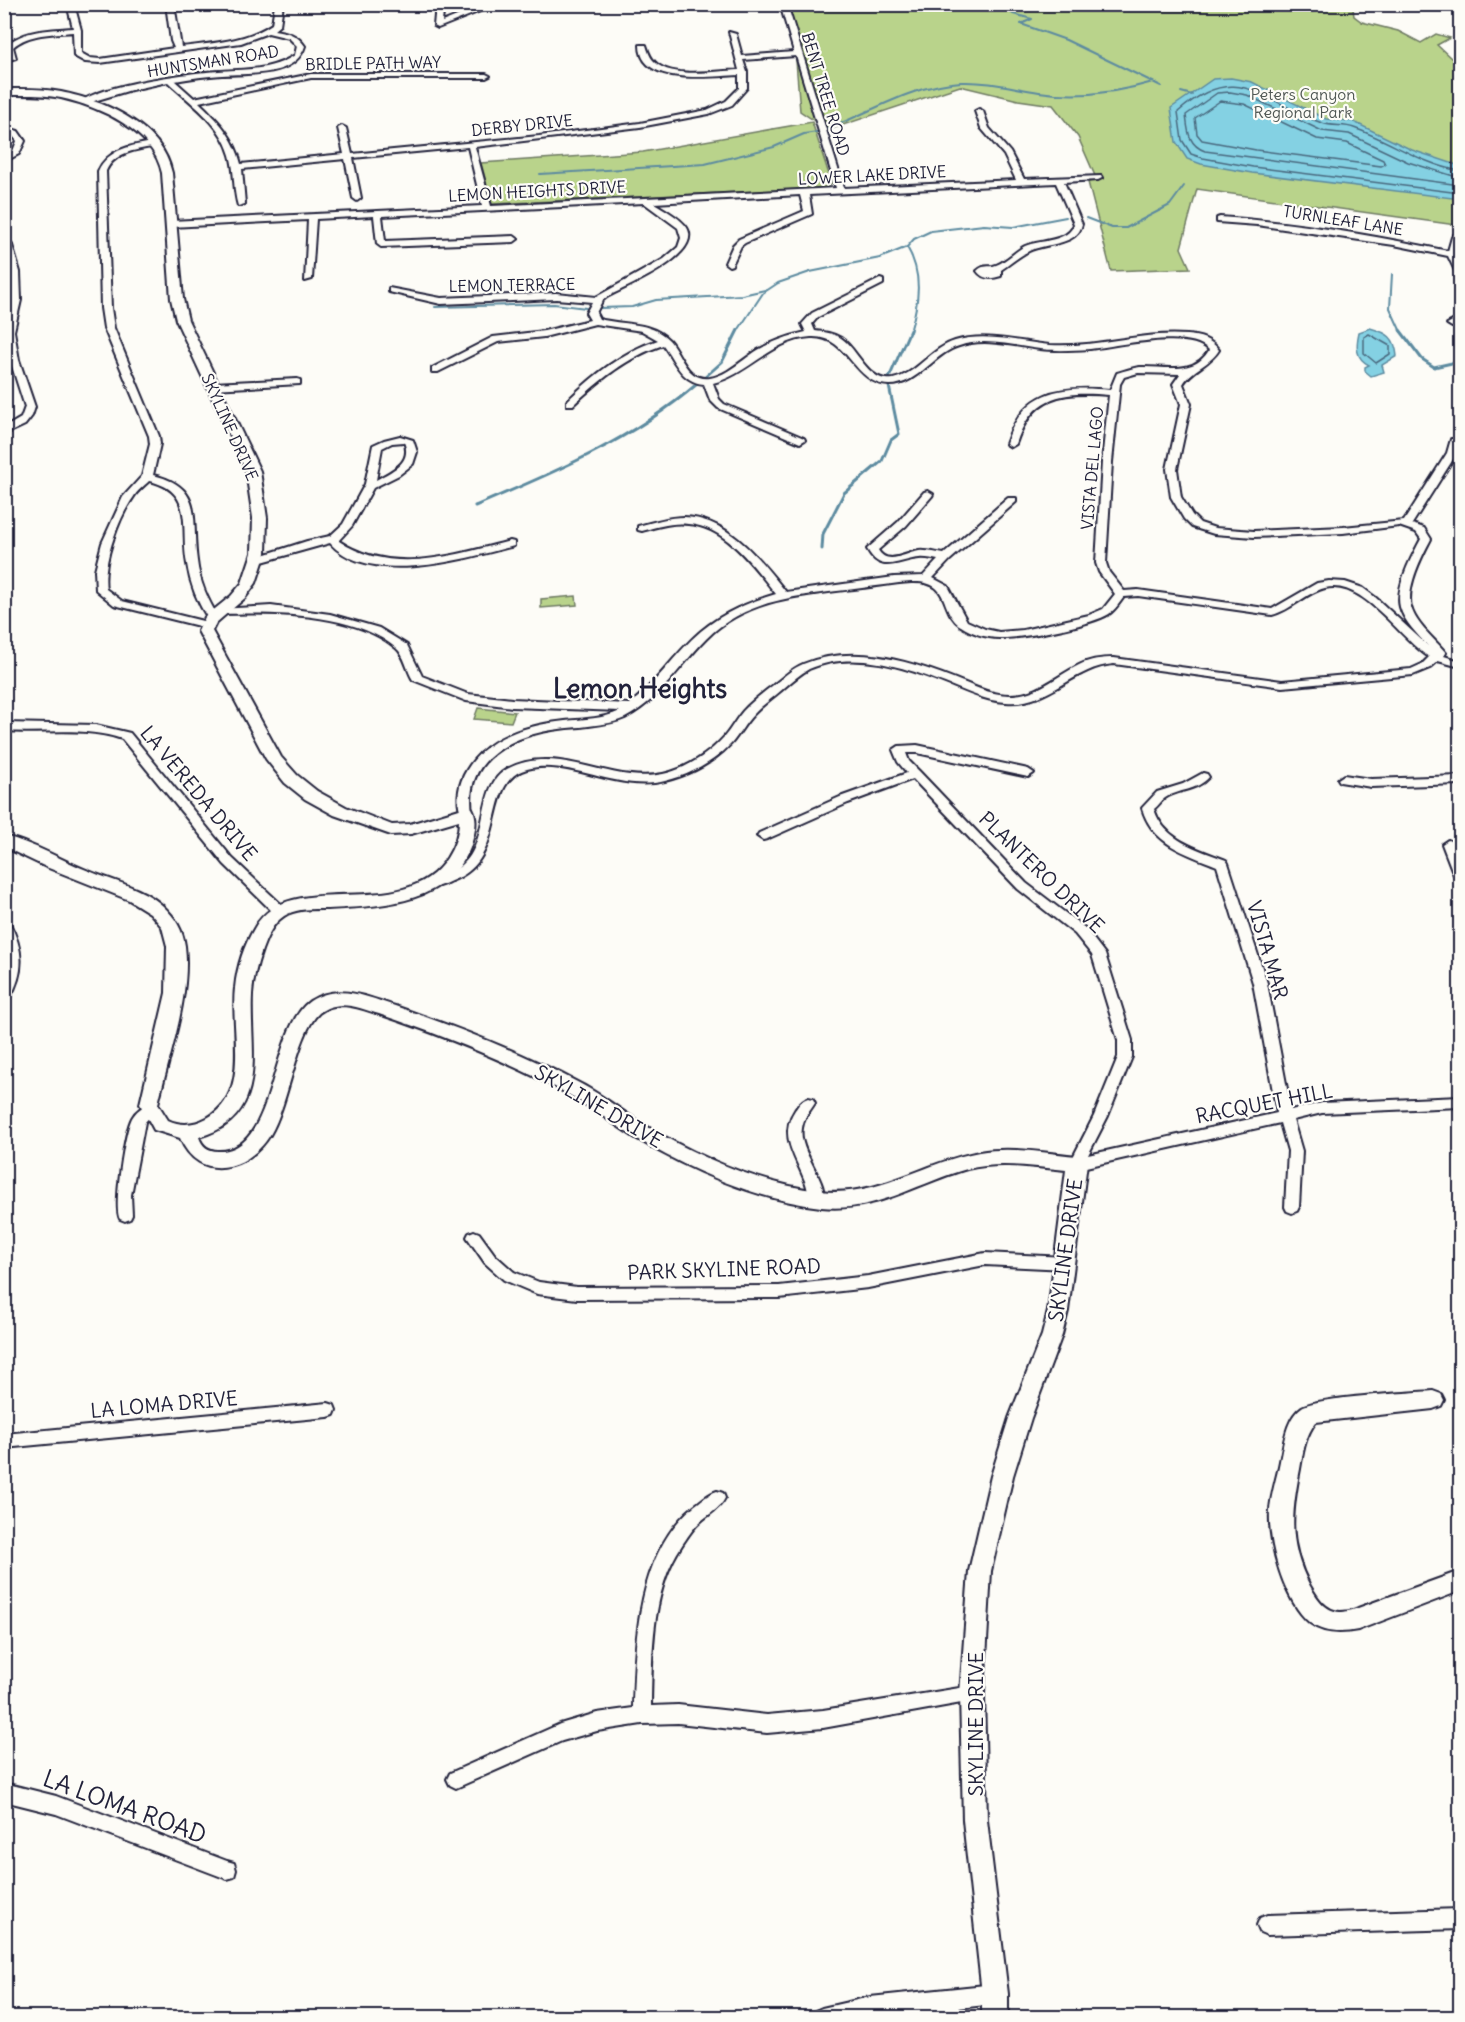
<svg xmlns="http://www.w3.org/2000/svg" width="1465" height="2022" font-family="Delius,sans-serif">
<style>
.green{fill:#b9d38b;stroke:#6e7a63;stroke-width:1.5}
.water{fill:#84d1e3;stroke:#5d8ba0;stroke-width:1.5}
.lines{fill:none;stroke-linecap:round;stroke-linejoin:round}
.shore{stroke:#49687e;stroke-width:1.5}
.stream-far1{stroke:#5d8ba0;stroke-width:2}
.stream{stroke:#5d8ba0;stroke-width:3}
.minor-casing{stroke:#22223b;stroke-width:4}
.tertiary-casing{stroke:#22223b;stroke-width:4}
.minor{fill:#fdfcf7;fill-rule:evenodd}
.tertiary{fill:#fdfcf7;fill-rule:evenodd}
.labels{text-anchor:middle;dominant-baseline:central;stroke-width:4.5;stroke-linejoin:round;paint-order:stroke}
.far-street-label{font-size:16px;fill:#22223b;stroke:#fdfcf7}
.far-park-label{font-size:16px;fill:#4f5753;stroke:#fdfcf7}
.street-label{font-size:20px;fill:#22223b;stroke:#fdfcf7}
.near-street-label{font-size:24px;fill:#22223b;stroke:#fdfcf7}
.district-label{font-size:26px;font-weight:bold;fill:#22223b;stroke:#fdfcf7}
</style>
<rect width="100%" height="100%" fill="#fdfcf7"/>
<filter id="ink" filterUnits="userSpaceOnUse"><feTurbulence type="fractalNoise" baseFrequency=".0167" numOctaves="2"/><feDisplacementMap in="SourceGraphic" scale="12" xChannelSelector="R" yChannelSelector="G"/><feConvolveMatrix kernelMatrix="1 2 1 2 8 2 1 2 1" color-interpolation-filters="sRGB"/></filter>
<g filter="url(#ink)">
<g class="green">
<polygon points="787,5 1361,5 1353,9 1354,16 1362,22 1398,31 1421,43 1436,34 1450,38 1437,45 1451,58 1460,60 1460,223 1456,225 1197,189 1181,248 1190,268 1111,271 1088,182 1102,179 1096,178 1078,137 1053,105 1018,100 960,86 828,130 800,111 793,23"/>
<polygon points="812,122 832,184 824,188 492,204 481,163 643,152"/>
<polygon points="576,596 577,605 541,608 541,599"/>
<polygon points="478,708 515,712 511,722 474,719"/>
</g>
<g class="water">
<polygon points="1231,78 1252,82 1326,119 1352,121 1412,150 1460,166 1460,199 1252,173 1201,164 1187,159 1176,142 1171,108 1213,79"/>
<path d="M 1370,328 C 1388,333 1395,337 1397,356 L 1382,365 L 1384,372 L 1371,376 L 1365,371 L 1365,367 L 1369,365 C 1355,358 1356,346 1359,332 Z"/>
</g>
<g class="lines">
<g class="shore">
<polygon points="1220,101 1244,104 1317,139 1347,143 1383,160 1385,164 1381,166 1256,150 1202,140 1197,134 1195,118"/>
<path d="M 1460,171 C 1421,164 1391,141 1354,128 C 1344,124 1333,127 1322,123 C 1263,102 1238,58 1178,112 L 1182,140 L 1191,154 L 1203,158 L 1253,167 L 1460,193"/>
<path d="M 1460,178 L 1408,162 L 1349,134 L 1322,131 L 1247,95 L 1230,92 L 1217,93 L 1186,115 C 1188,131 1188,145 1205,151 L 1460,185"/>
<polygon points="1369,334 1390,346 1390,354 1376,363 1364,353 1364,337"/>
</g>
<g class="stream-far1">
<polyline points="999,4 1013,14 1032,19 1021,24 1066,40 1161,86"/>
<polyline points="1181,92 1192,95"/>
<path d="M 827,129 C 871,112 913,85 961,82 C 988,81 1013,88 1039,92 C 1078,98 1116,93 1153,82"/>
<polyline points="540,174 705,164 774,147 804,134 817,132"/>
<polyline points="1086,218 1112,228 1126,228 1170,205 1184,186"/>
<path d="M 907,247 C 923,274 919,302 910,332"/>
<polyline points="1392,274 1390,308 1401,332"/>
<polyline points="435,307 554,304 586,308"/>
<polyline points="600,308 632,307 656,300 742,295 765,290"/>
<polyline points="737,332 763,293 778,283 810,272 880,258 907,247 914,239 931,231 984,225 1013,227 1066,217"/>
</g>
<g class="stream">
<polyline points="1400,330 1422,359 1434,367 1452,363 1460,357"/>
<polyline points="704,378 722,362 738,330"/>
<polyline points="889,378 910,330"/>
<path d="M 475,506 C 553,473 632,440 697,384"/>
<polyline points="822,549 823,534 844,493 882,461 891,440 899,434 889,386"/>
</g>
<defs>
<g id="minor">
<polygon points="4,4 11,4 4,7"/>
<path d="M 67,4 L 74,4 L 81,30 L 81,53 L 90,58 L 100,59 L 174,48 L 171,41 L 166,4 L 174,4 L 181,47 C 213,43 245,42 272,24 L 275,4 L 283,4 L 280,25 L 274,30 C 287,32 297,34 305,46 C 295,78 249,73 222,75 C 206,76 191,78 175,81 L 194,98 L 311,74 L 486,74 L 490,76 L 486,78 L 311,78 L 199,102 C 218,120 235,138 241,164 L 344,154 L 338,128 L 342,126 L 346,128 L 352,154 L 539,136 L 640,123 L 707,110 L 726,101 L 739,88 L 739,75 C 713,76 640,87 640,45 L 646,45 C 648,51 650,58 655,62 C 671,79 717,71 739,70 L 729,32 L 736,34 L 742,56 L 794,52 L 780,4 L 787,4 L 844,188 L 1016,180 L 1004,155 L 981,128 L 975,111 L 979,109 L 983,111 L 989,128 L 1010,152 L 1024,179 L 1101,176 L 1102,178 L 1098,180 L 1064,182 L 1082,224 C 1078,246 1045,243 1029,251 C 1019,256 1010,264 1001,270 L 1001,276 C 992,279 983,280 977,271 C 983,265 986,267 993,266 C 1004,264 1015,251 1025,246 C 1039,240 1069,242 1074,224 L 1056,183 L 809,195 L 812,214 L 745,243 L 741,246 L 732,265 L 729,266 L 725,263 L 733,245 L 739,239 L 804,211 L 800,195 L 654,203 C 664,209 677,216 685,225 C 709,253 625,287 607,297 L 602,301 L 596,313 L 599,319 C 622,325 651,321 669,340 C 681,353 686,381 710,378 C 728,375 743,359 758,350 C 773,341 789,336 806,332 L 802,324 L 812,313 L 880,279 L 883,280 L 883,284 L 818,317 L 812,324 L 815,331 C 824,332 833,333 841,338 C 858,349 868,383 893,379 C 917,374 931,348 955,341 C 986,332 1018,342 1050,345 C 1096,348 1141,331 1187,335 C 1200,336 1211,339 1219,350 C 1210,365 1192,369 1183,384 L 1191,404 L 1177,469 L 1181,497 L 1192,515 L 1200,523 L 1215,528 L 1254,531 L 1343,527 L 1404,521 L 1447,453 L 1451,439 L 1459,439 L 1457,453 L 1412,524 L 1424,528 L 1431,539 C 1422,556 1406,587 1411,607 C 1416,625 1435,639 1446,653 L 1444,656 L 1460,661 L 1460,667 L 1438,661 L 1430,668 L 1413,675 L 1282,687 L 1114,664 C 1073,667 1049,706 1006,702 C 986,701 968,692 950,685 C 908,668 853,649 809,669 C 800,674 792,681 784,688 C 774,697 762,705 753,715 C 745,723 739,735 731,744 C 714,762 690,775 665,781 C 618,793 570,758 527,769 C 480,781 511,860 451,881 C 444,884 437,888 430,886 L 428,883 L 430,880 C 441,876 453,873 462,865 C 490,842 476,786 507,769 C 557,742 611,785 663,774 C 686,769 709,754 724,737 C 731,729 736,719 743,711 C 753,700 766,691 777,682 C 786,675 793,668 803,664 C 853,644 906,660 953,678 C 971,685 990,695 1010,695 C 1038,695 1055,677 1079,665 C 1090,659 1102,658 1114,658 L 1282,681 L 1411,669 L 1422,664 L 1429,657 C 1400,639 1363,578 1325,588 C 1305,593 1292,610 1272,615 L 1138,596 L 1124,597 C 1120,602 1115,610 1109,614 C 1092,625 1021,639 999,638 C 986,638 971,633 961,626 C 938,611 953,580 911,582 C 895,583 878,586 862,588 C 807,595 747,597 706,639 C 680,665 659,701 625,718 C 612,724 596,725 581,727 C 547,729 514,735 489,758 C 473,773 469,791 472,812 L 466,816 L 462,815 C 456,803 458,787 464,775 C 483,737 527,725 565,721 C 584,719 603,719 620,711 L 512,707 L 466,701 L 413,680 C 407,671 405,655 396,648 C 356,613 273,612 223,614 L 218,611 L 219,609 L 271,606 L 330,614 L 379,628 L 407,645 L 422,676 L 468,694 L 512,699 L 630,704 C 657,683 675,653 701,631 C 724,612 749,602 776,594 C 754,567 726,526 688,524 C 672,522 657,527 642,531 L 638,530 L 638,526 C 653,522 669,517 684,517 C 729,518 760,560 786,592 L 894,577 L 923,576 L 938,560 C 932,559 925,557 919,558 C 897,560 881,575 867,549 L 898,522 L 924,492 L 928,491 L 933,494 L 932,496 L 906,526 L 878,550 C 887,566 905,553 919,551 C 927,550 936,553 944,554 L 1008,498 L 1016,498 L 1016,502 L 950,560 L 933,578 L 948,586 L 967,621 L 985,629 L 999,632 L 1023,630 L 1089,615 L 1103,609 L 1115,594 L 1099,572 L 1096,563 L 1102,462 L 1109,395 C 1062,391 1032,395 1016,444 L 1011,447 L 1006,444 C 1023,391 1058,385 1110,390 L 1117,373 C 1124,371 1132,368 1140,367 C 1165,366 1194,376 1209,350 C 1190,328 1118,346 1090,349 C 1073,350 1057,351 1040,349 C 1014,346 985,337 959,346 C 934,353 917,386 889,385 C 853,384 849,335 811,337 C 773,339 749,374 713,383 L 719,399 L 724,404 L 804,438 L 805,440 L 800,443 L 718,408 L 710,400 L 704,384 C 681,382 675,361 663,345 C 627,357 600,380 573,405 L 567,405 L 567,401 C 594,375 622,352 658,340 L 642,331 L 595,324 L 544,337 L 498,342 L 438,372 L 432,372 L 432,368 L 493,337 L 544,331 L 590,320 L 586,313 L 592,302 L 556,299 L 441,304 L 389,292 L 389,288 L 441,298 L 556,293 L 596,297 L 664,259 L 678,247 L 681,238 L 678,228 L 644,203 L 382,216 L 385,241 L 514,236 L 518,239 L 514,242 L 381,247 L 377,244 L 374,216 L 316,219 L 312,279 L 305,281 L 308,220 L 171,227 L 167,224 L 171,221 L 482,206 L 468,147 L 353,158 L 361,198 L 357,201 L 353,198 L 345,159 L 242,169 L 245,204 L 238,206 C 233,190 235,171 230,155 C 221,123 190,103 168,82 L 131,90 L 84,104 L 80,102 C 105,84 187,73 219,71 C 246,69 271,71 295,55 L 297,46 L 289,38 L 268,33 L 241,43 L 100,63 L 85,62 L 74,56 L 73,32 C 53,34 29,33 13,47 L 16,58 L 9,60 L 5,47 C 22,29 50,30 73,28 ZM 796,56 L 836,188 L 491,206 L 475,147 L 640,127 L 709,114 L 732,105 L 747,88 L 747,72 L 743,60 ZM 1138,373 L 1180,374 L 1173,384 L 1181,404 L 1167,469 L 1171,497 L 1184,519 L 1192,527 L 1214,534 L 1254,537 L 1343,533 L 1399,526 L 1416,532 L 1421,539 C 1412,556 1395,587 1400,607 C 1404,622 1418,635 1428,646 L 1375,597 L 1363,588 L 1345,582 L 1329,581 L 1317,583 L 1272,609 L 1138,590 L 1124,591 L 1109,572 L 1106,563 L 1112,462 L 1120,384 L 1124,377 Z"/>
<polygon points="436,4 444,4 442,22 487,4 498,4 438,28 434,26"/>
<polygon points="1417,4 1460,5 1460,9 1420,6"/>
<polygon points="4,127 18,131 25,141 19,154 4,162 4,156 13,151 17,141 12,135 4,132"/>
<path d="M 154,142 L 157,142 L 157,146 C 138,150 115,151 106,171 L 111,308 L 114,328 L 159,436 L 160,444 L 153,475 C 205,487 191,519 197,561 C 199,580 208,601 219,618 L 217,620 L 209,620 C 198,604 190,584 187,564 C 180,529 196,491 149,481 C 144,486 137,491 133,498 C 118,519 102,564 106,589 L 122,601 L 211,623 L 213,625 L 207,628 L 114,605 L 96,590 L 95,570 L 102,543 L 123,497 L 142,476 L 150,444 L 149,436 L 104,328 L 101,308 L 98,171 C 108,149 132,145 154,142 Z"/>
<path d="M 1220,217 C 1296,222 1373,235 1448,251 L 1452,237 L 1460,229 L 1460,237 L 1456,252 L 1460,253 L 1460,259 L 1457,258 L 1460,276 L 1457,275 L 1448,256 L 1394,245 L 1257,225 L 1217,222 L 1217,218 Z"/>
<polygon points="4,235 12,245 20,272 21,300 14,331 19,360 35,407 32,416 25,425 4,435 4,428 21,418 25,407 10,360 4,332 12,291 11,272 4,247"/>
<polygon points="1460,317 1460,323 1452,327 1447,324"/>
<polygon points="297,379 300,380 300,384 213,389 208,386 213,383"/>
<path d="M 400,436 L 413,440 L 417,452 L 413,464 L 399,475 L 373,488 L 352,526 L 339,540 L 339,541 C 391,576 455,555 510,541 L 514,542 L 514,546 C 465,559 369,587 330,543 L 262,562 L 254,562 L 254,558 L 307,541 L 330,536 L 343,524 L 365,484 L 373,445 L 384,440 ZM 404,442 C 413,463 391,471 376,480 L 382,448 L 392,443 Z"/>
<path d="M 4,723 L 96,725 L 130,733 L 232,858 L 284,907 L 285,910 L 284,913 L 274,913 L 224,864 L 122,739 C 84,726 44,734 4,731 Z"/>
<path d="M 917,745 L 1028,769 L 1034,773 L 1028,777 L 917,753 L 906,753 L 909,761 L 919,771 L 1026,883 L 1085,928 L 1105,954 L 1132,1040 L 1132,1057 L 1108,1116 L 1088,1155 L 1277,1113 L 1253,983 L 1217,866 C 1185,853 1152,844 1142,808 L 1157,792 L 1183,784 L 1203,773 L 1207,774 L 1209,777 C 1197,791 1179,789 1165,798 C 1161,801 1158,806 1154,809 C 1164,841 1198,849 1226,860 L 1228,863 L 1267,983 L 1291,1110 L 1322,1103 L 1460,1097 L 1460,1107 L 1322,1113 L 1293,1120 L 1302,1151 L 1299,1207 L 1297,1211 L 1292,1213 L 1287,1211 L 1285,1207 L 1288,1151 L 1280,1123 L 1077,1169 L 1072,1167 L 1070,1163 L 1094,1116 L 1118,1057 L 1118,1040 L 1092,955 L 1075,934 L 1018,889 L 913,779 L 848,803 L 767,839 L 763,840 L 757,836 L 759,833 L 840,797 L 907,773 L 898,762 L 893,750 L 899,746 Z"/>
<polygon points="1344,775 1371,779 1460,776 1460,784 1371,787 1340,782 1338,779"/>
<path d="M 1448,840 C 1462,845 1460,866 1460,879 L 1454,875 L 1442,844 Z"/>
<path d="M 4,921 L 9,922 C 24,949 25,973 9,999 L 4,1001 C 4,987 9,974 8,961 C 8,947 4,935 4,921 Z"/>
<path d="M 808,1098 L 813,1099 L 815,1103 C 810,1111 803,1118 802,1128 C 797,1152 832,1184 822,1203 L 812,1203 C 808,1196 808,1188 805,1181 C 796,1157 778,1135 795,1110 C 799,1105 801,1100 808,1098 Z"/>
<path d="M 150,1104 L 155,1105 L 157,1109 L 145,1122 L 131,1195 L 132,1215 L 130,1219 L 125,1221 L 120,1219 C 113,1207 125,1131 132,1118 C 136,1111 142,1106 150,1104 Z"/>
<polygon points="474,1231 479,1233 495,1255 514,1272 539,1282 577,1287 779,1286 868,1276 985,1253 1066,1257 1071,1259 1074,1263 1071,1267 1066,1269 985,1265 868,1288 779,1298 577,1299 537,1294 504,1280 485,1263 467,1237 469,1233"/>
<polygon points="328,1403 334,1405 336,1410 334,1415 328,1417 4,1448 4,1434"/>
<path d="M 717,1491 L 723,1493 L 725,1498 C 720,1509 707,1515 699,1523 C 692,1529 687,1538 682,1545 C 651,1590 652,1654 651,1706 L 678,1705 L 767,1715 L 823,1710 L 972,1686 L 978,1688 L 981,1694 L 978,1700 L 823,1728 L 767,1733 L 678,1723 L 642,1724 L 597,1731 L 562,1741 L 456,1788 L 450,1785 L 447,1779 L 450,1773 L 560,1724 L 597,1713 L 633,1708 C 635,1641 637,1553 694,1506 C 701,1501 708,1494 717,1491 Z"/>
<polygon points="4,1783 56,1796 227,1861 234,1863 236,1870 234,1877 227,1879 56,1814 4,1801"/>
<polygon points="1460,1909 1460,1929 1267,1935 1260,1932 1257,1925 1260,1918 1267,1915"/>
<polygon points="995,1984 1002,1987 1005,1994 1002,2001 995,2004 867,2018 812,2018 815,2011 822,2008 870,1997"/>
</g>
<g id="tertiary">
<path d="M 4,89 C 23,89 42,88 61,92 C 105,101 162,125 172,173 L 183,299 L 188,320 L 260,471 L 267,518 L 266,553 L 256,583 L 245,598 L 216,623 L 212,631 L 281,757 L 297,775 L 317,791 L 346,807 L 392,825 L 410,824 L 466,807 L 472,808 C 479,820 474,836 470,848 C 447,905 380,906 328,909 C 314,909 296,908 284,916 C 272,924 267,937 262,950 C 257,964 253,979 252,995 C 249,1050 271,1117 199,1137 C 202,1146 208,1151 218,1151 C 277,1153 269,1030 310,1001 C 337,983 368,997 395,1006 C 458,1028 522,1052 581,1084 C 604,1096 624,1113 646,1126 C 698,1157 760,1184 820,1191 C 878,1198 924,1162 979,1152 C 1011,1146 1045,1153 1077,1156 L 1084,1158 L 1087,1163 L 1068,1311 L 1062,1335 L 1031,1418 L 1013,1476 L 991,1571 L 984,1694 L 987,1820 L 1008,1994 L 1008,2018 L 982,2018 L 982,1994 L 963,1820 L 960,1694 L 969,1571 L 991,1476 L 1009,1418 L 1042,1335 L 1048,1311 L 1066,1170 C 1033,1167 1000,1161 967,1169 C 917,1183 875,1213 821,1207 C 757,1200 689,1170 634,1137 C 612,1123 591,1107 568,1094 C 508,1061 444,1036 379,1014 C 360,1008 337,998 319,1013 C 297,1033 289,1104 270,1135 C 249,1170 199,1184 180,1138 L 154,1130 L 140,1104 L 166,993 L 167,946 L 162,927 L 150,913 L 129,900 L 46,867 L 4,847 L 4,836 C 34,843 61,860 89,871 C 113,881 144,888 163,906 C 175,917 183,930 185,946 C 191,995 169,1056 158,1104 L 168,1120 C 181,1126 194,1125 207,1118 C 252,1093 230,1029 235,988 C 237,967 244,945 255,927 C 291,865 404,926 447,858 C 454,847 459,834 459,820 L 411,834 L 391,835 L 334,815 L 305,799 L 285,783 L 266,759 L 198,631 L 205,617 L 231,596 L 242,583 L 252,553 L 253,518 L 246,471 L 176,320 L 171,299 L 162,173 C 153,130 100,107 61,98 C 43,94 23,95 4,95 Z"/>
<path d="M 1433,1391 L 1441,1394 L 1444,1400 L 1441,1406 L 1433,1409 L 1316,1422 C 1305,1436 1303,1452 1300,1469 C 1291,1514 1288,1544 1310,1586 C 1317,1598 1325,1611 1340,1612 C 1345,1612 1353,1610 1358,1608 L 1460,1571 L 1460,1591 L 1358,1630 C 1343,1633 1324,1634 1310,1623 C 1284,1601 1268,1543 1270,1510 C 1271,1494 1277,1477 1280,1461 C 1284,1443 1286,1418 1302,1407 C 1318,1397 1409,1393 1433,1391 Z"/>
</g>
</defs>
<use href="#minor" class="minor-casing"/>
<use href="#tertiary" class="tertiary-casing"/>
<use href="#minor" class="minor"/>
<use href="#tertiary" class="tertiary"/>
</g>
</g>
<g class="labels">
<g class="far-street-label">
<text transform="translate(213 61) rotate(-9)">HUNTSMAN ROAD</text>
<text transform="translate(373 63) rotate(-1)">BRIDLE PATH WAY</text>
<text transform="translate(826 94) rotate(73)">BENT TREE ROAD</text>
<text transform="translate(522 125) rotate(-6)">DERBY DRIVE</text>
<text transform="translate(872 175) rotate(-3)">LOWER LAKE DRIVE</text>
<text transform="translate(537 191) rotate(-3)">LEMON HEIGHTS DRIVE</text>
<text transform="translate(1343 220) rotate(9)">TURNLEAF LANE</text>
<text transform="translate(512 285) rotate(-1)">LEMON TERRACE</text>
<text transform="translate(230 427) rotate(66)">SKYLINE DRIVE</text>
<text transform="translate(1092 468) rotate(-85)">VISTA DEL LAGO</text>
</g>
<g class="far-park-label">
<text x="1303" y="94">Peters Canyon<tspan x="1303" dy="18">Regional Park</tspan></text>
</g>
<g class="street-label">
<text transform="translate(199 793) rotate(50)">LA VEREDA DRIVE</text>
<text transform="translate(1042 872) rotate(44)">PLANTERO DRIVE</text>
<text transform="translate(1268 950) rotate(74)">VISTA MAR</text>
<text transform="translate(1264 1103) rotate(-11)">RACQUET HILL</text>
<text transform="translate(599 1106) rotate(30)">SKYLINE DRIVE</text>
<text transform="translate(1065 1250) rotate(-82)">SKYLINE DRIVE</text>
<text transform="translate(724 1269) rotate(-2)">PARK SKYLINE ROAD</text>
<text transform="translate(164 1404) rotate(-5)">LA LOMA DRIVE</text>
<text transform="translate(975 1724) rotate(-90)">SKYLINE DRIVE</text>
</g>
<g class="near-street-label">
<text transform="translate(125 1806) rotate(20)">LA LOMA ROAD</text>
</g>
<g class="district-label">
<text x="640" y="688">Lemon Heights</text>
</g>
</g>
<rect width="1465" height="2022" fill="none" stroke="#fdfcf7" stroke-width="24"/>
<rect x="12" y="12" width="1441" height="1998" fill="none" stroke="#22223b" stroke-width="2" filter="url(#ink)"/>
</svg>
